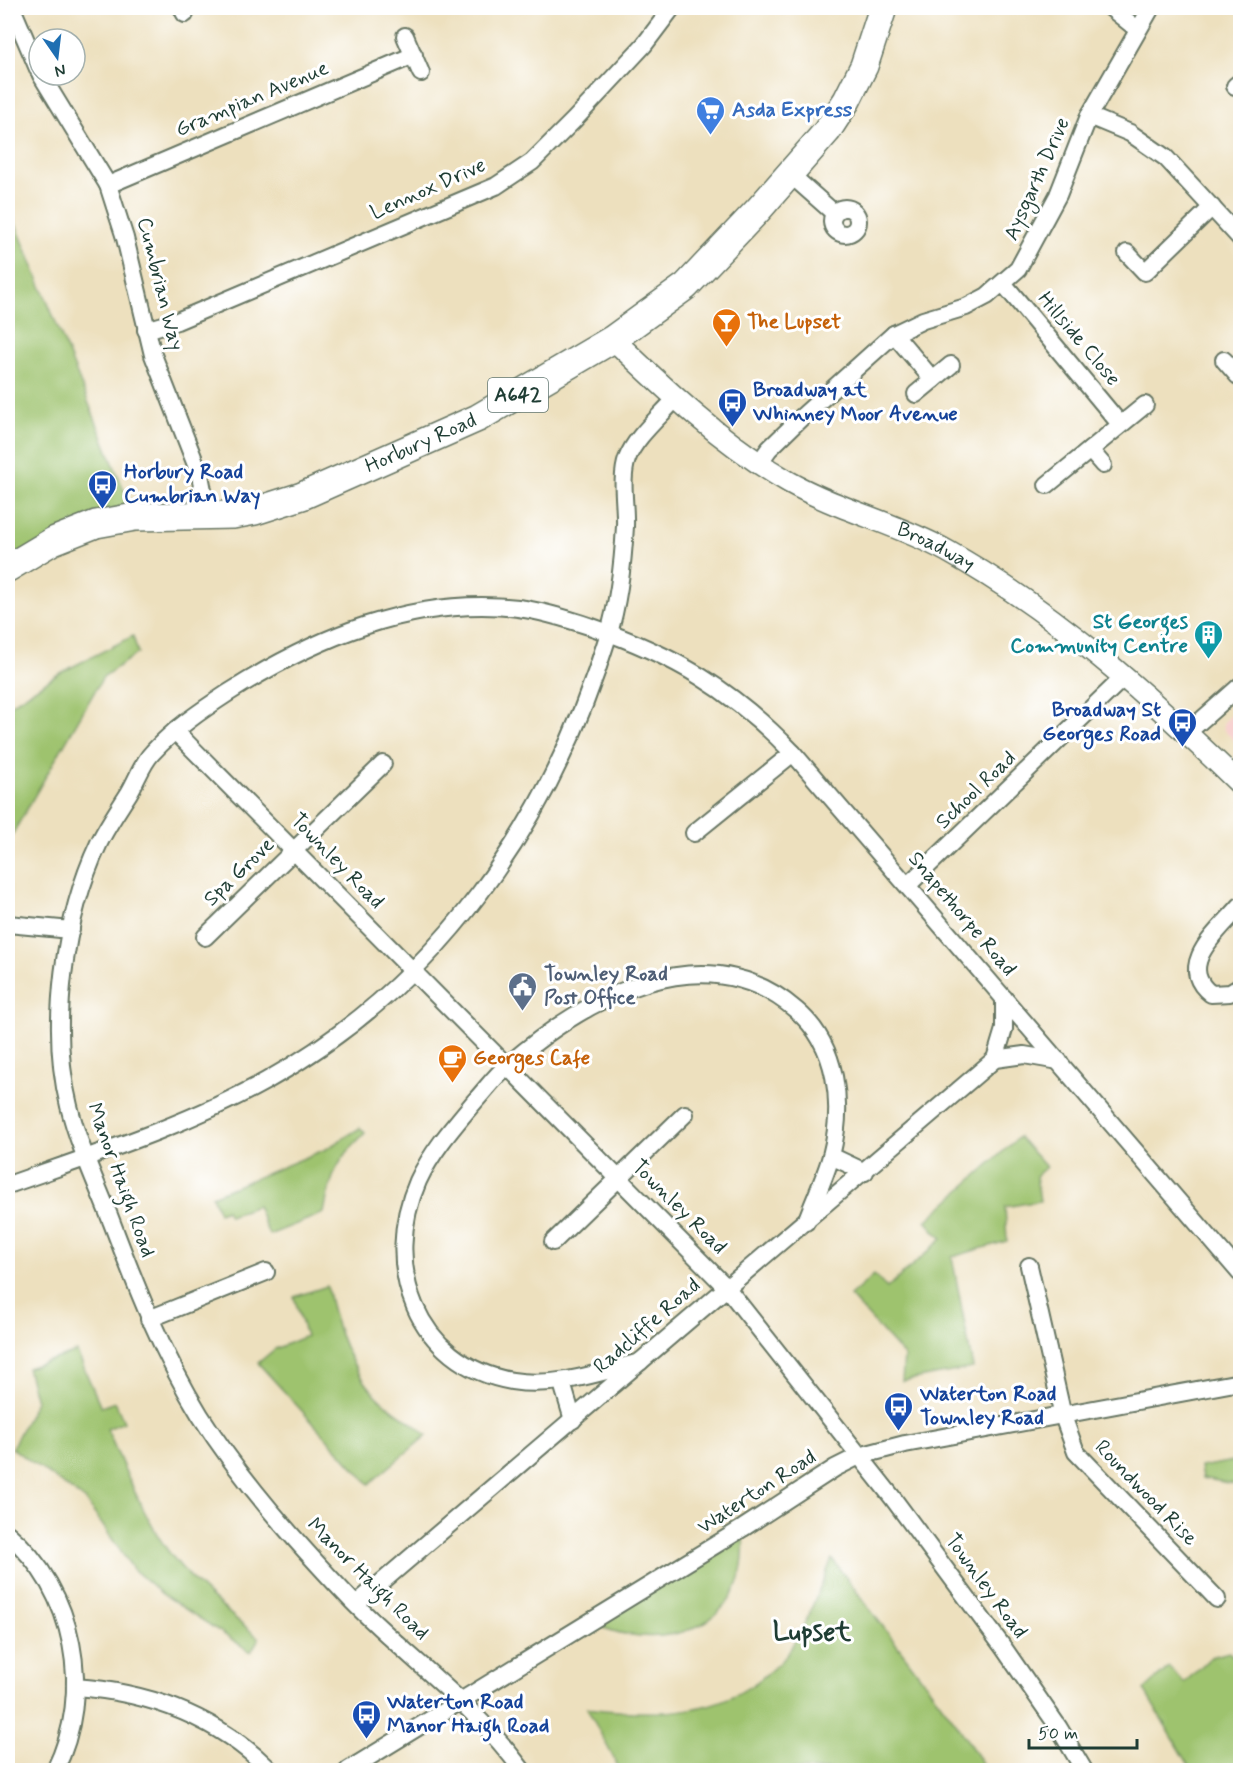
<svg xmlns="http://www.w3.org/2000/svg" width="1248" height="1778" font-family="Mynerve,sans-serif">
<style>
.built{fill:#f7d0cf}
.green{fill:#9ec36e;stroke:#5e8051;stroke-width:1.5}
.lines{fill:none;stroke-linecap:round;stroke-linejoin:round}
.minor-casing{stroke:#677664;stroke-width:20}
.tertiary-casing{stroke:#677664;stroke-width:24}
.trunk-casing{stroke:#677664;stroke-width:30}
.minor{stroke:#fff;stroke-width:16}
.tertiary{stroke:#fff;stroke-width:21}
.trunk{stroke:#fff;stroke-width:27}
.labels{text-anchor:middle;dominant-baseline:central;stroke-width:6;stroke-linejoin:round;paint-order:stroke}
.shield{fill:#fff;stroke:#627771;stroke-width:1.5}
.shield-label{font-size:20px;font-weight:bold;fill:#1f3d34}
.street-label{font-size:21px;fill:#1f3d34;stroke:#fff}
.shop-label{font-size:21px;font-weight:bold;fill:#366cbe;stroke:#fff;text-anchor:start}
.food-label{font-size:21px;font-weight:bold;fill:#c56008;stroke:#fff;text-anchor:start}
.transit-label{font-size:21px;font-weight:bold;fill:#164399;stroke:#fff;text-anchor:start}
.culture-label{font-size:21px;font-weight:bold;fill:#0d838f;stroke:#fff;text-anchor:end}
.service-label{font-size:21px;font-weight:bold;fill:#4e5e75;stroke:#fff;text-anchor:start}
.district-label{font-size:27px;font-weight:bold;fill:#1f3d34;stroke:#fff}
</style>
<rect width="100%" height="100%" fill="#fff"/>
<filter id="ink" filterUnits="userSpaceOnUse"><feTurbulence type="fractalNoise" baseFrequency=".0167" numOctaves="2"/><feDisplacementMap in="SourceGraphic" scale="12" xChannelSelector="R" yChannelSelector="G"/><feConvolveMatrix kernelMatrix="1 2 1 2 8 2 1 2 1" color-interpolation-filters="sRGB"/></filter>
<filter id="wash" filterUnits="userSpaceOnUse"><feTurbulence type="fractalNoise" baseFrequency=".008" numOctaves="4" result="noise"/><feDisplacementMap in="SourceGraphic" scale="24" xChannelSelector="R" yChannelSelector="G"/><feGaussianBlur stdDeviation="1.35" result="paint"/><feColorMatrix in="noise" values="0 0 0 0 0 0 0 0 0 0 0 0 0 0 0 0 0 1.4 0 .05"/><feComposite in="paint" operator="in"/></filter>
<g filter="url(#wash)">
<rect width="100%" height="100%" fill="#ede0be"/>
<polygon class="built" points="1240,707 1240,747 1224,730 1223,723"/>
<g class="green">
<polygon points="8,205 135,517 8,568"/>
<polygon points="133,636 138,653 103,677 8,842 8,706 60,673"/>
<path d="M 360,1128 L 365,1133 C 336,1161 331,1175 324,1213 L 269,1235 L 257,1206 L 229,1216 L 226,1210 L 219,1213 L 212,1196 L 326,1149 Z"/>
<polygon points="1019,1137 1046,1167 1036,1176 1040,1201 1005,1207 1007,1241 952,1257 973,1368 902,1381 904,1356 850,1296 874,1275 887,1288 942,1239 926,1221"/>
<path d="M 327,1286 C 334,1325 348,1365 376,1395 C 390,1410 411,1421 427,1435 L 369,1484 L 258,1363 L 275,1349 L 306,1336 L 294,1297 Z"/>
<path d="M 77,1352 L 101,1407 L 115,1402 L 124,1422 L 107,1429 C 123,1466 147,1525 172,1556 C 196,1587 229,1613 259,1638 L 251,1652 L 162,1594 L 133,1569 L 85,1500 L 12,1448 L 36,1401 L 27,1368 Z"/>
<polygon points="1240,1460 1240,1485 1202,1478 1200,1467"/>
<path d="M 743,1528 C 744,1549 744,1568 736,1587 C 712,1642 637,1647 591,1622 Z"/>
<path d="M 832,1559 L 958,1726 L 986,1770 L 620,1770 L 587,1708 C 650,1716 720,1718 770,1671 C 776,1665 785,1659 789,1651 C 807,1623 819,1590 832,1559 Z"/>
<polygon points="1229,1652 1240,1665 1240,1770 1192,1770 1144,1690 1169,1667 1184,1683 1211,1657"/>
</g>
</g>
<g filter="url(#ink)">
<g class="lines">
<defs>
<g id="minor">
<polyline points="12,8 39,71"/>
<polyline points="182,8 185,14"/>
<polyline points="1111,8 1137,29"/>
<polyline points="405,36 421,73"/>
<polyline points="41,75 108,185 125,238 153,355 200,475 208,516"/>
<polyline points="1235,86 1240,82"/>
<polyline points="1089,116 1130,133 1166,158 1240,238"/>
<polyline points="790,174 834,213"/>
<polyline points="108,185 414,55"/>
<circle cx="845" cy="221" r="13"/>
<polyline points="1127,253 1145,272 1212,207"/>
<polyline points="1003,283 1120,424"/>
<polyline points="146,330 177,321 496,186 532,162 574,120 644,45 672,8"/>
<polyline points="894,334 933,380"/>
<polyline points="1224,360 1238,376 1240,375"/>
<polyline points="916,394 951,365"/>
<polyline points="1090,450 1103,465"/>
<polyline points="759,463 769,449 805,414 894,334 923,320 966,307 987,296 1018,269 1058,195 1089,116 1151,8"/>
<polyline points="1047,485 1145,405"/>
<polyline points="175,731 726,1287 892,1497 1003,1647 1059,1728 1084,1770"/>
<polyline points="1187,733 1240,686"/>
<polyline points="694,833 793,753"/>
<polyline points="908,885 1125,676"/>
<path d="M 1240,906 C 1220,930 1174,965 1211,994 L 1230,993 L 1240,987"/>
<polyline points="8,924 71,930"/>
<polyline points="205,937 383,764"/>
<polyline points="995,1059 1004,1029 1004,998"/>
<polyline points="831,1156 865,1172"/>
<path d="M 8,1185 C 93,1155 187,1125 266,1081 C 438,985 551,823 608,636 C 619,601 623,563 625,526 C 626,506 620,479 627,459 C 635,437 661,416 676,398"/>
<polyline points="553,1242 685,1114"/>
<polyline points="1029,1266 1063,1416 1076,1452 1217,1599"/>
<polyline points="149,1319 266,1272"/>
<path d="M 640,1362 C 598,1373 556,1388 512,1381 C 415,1364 381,1265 418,1181 C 432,1151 454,1126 475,1101 C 486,1089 496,1075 508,1065 C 585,998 705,931 796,1010 C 838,1045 844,1105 831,1156 C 825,1178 814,1200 806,1222"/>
<polyline points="562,1383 573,1420"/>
<path d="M 8,1534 C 75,1590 94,1693 55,1770"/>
<polyline points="356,1604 995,1059 1024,1055 1059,1061"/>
<path d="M 75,1687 C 149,1692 217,1717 270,1770"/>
<polyline points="348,1770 743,1528 835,1468 859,1456 905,1444 1240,1382"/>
<path d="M 522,1770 C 474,1704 409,1659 352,1601 C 297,1543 243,1483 200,1415 C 163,1355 137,1289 112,1223 C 97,1184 79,1147 69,1106 C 49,1026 64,917 99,843 C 107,826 119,809 129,793 C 137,780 142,763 153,752 C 174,729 202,710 228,693 C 314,638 413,596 518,608 C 543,611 568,619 592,627 C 674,655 733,690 793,753 L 1240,1273"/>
</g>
<g id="tertiary">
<path id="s1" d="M 613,339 C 667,391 723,444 789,482 C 839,510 896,523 947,551 C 1058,613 1150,697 1240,784"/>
</g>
<g id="trunk">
<path id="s2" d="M 8,568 L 53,541 L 96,524 L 135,517 L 233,515 L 255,511 L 302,496 L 478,418 L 613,339 L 686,286 L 759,209 L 827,131 L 847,100 L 864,66 L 883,8"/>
</g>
</defs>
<use href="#minor" class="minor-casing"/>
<use href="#tertiary" class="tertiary-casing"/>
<use href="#trunk" class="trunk-casing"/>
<use href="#minor" class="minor"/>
<use href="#tertiary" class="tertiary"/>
<use href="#trunk" class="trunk"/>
</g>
</g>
<defs>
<symbol id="supermarket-pin" viewBox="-11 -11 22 30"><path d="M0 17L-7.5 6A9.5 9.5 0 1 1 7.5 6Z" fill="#3f7fe0" stroke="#fff"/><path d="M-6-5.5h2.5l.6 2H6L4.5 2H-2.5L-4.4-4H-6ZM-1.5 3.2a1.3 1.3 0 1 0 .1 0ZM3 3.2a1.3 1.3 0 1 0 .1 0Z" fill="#fff"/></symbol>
<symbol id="bar-pin" viewBox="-11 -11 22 30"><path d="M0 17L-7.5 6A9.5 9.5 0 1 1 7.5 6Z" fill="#e8710a" stroke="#fff"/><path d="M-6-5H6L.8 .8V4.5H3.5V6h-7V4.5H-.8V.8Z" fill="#fff"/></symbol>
<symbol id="bus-pin" viewBox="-11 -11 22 30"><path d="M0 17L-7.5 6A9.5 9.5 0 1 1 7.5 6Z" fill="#1a4fb4" stroke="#fff"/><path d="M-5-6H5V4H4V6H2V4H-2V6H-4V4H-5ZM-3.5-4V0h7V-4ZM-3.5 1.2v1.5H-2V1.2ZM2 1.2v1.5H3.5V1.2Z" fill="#fff"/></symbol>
<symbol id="building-pin" viewBox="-11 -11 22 30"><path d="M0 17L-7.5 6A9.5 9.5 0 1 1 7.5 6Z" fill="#0f9aa8" stroke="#fff"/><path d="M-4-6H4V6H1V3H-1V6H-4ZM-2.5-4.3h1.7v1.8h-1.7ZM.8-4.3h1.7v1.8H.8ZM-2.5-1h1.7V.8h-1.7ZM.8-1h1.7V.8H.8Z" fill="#fff"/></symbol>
<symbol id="civic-pin" viewBox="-11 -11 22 30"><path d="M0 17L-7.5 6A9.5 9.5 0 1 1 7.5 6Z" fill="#5c6f8a" stroke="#fff"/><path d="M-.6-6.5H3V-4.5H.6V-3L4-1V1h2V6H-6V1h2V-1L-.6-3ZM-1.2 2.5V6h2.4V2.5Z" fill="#fff"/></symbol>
<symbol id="cafe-pin" viewBox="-11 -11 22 30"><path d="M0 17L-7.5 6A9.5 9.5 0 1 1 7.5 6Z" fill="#e8710a" stroke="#fff"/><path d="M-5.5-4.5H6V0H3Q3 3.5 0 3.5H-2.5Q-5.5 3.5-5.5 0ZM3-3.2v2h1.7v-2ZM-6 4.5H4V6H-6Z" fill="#fff"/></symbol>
</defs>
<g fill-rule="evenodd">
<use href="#supermarket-pin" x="694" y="94" width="33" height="45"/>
<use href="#bar-pin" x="710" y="306" width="33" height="45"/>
<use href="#bus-pin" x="716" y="386" width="33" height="45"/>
<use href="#bus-pin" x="86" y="468" width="33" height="45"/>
<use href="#building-pin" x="1192" y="618" width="33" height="45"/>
<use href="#bus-pin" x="1166" y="706" width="33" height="45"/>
<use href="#civic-pin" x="506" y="970" width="33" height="45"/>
<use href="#cafe-pin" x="436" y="1042" width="33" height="45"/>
<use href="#bus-pin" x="882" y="1390" width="33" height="45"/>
<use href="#bus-pin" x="350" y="1698" width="33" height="45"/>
</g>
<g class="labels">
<rect class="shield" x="488" y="378" width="60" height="34" rx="4.5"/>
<g class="shield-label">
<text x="518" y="395">A642</text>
</g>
<g class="street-label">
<text transform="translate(252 99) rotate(-23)">Grampian Avenue</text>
<text transform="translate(1037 179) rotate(-66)">Aysgarth Drive</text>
<text transform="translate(428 189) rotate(-24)">Lennox Drive</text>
<text transform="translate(160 284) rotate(76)">Cumbrian Way</text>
<text transform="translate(1079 339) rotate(50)">Hillside Close</text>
<text stroke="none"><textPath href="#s2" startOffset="438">Horbury Road</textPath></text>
<text stroke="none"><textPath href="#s1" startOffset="388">Broadway</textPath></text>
<text transform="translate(976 790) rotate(-44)">School Road</text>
<text transform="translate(337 861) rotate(46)">Townley Road</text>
<text transform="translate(239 872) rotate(-44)">Spa Grove</text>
<text transform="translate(962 914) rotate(50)">Snapethorpe Road</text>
<text transform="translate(121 1180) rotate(70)">Manor Haigh Road</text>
<text transform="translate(679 1207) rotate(45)">Townley Road</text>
<text transform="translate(647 1326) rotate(-41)">Radcliffe Road</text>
<text transform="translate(757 1492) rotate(-33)">Waterton Road</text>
<text transform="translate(1146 1493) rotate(46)">Roundwood Rise</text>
<text transform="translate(368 1579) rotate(45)">Manor Haigh Road</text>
<text transform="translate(986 1586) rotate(54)">Townley Road</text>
</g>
<g class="shop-label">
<text x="732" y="110">Asda Express</text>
</g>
<g class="food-label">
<text x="747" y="322">The Lupset</text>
<text x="473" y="1058">Georges Cafe</text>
</g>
<g class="transit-label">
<text x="753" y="390">Broadway at<tspan x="753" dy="24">Whinney Moor Avenue</tspan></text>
<text x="124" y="472">Horbury Road<tspan x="124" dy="24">Cumbrian Way</tspan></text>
<text x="1161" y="710" text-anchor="end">Broadway St<tspan x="1161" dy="24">Georges Road</tspan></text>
<text x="920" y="1394">Waterton Road<tspan x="920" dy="24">Townley Road</tspan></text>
<text x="387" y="1702">Waterton Road<tspan x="387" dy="24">Manor Haigh Road</tspan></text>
</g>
<g class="culture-label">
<text x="1188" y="622">St Georges<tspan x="1188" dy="24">Community Centre</tspan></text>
</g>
<g class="service-label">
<text x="544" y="974">Townley Road<tspan x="544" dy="24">Post Office</tspan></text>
</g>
<g class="district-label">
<text x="812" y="1632">Lupset</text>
</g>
</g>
<rect width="1248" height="1778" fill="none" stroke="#fff" stroke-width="30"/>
<g transform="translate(57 57) rotate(166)"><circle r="28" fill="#ffffff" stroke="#a5b1ae" stroke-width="1.5"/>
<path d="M0-4.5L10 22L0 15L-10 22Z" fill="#1f6fb2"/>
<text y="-9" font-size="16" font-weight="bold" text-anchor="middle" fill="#1f3d34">N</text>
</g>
<path d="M1029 1739v9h108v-9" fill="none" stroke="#1f3d34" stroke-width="3"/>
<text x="1038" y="1739" font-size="18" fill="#1f3d34" stroke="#ffffff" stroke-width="4.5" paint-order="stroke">50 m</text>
</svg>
